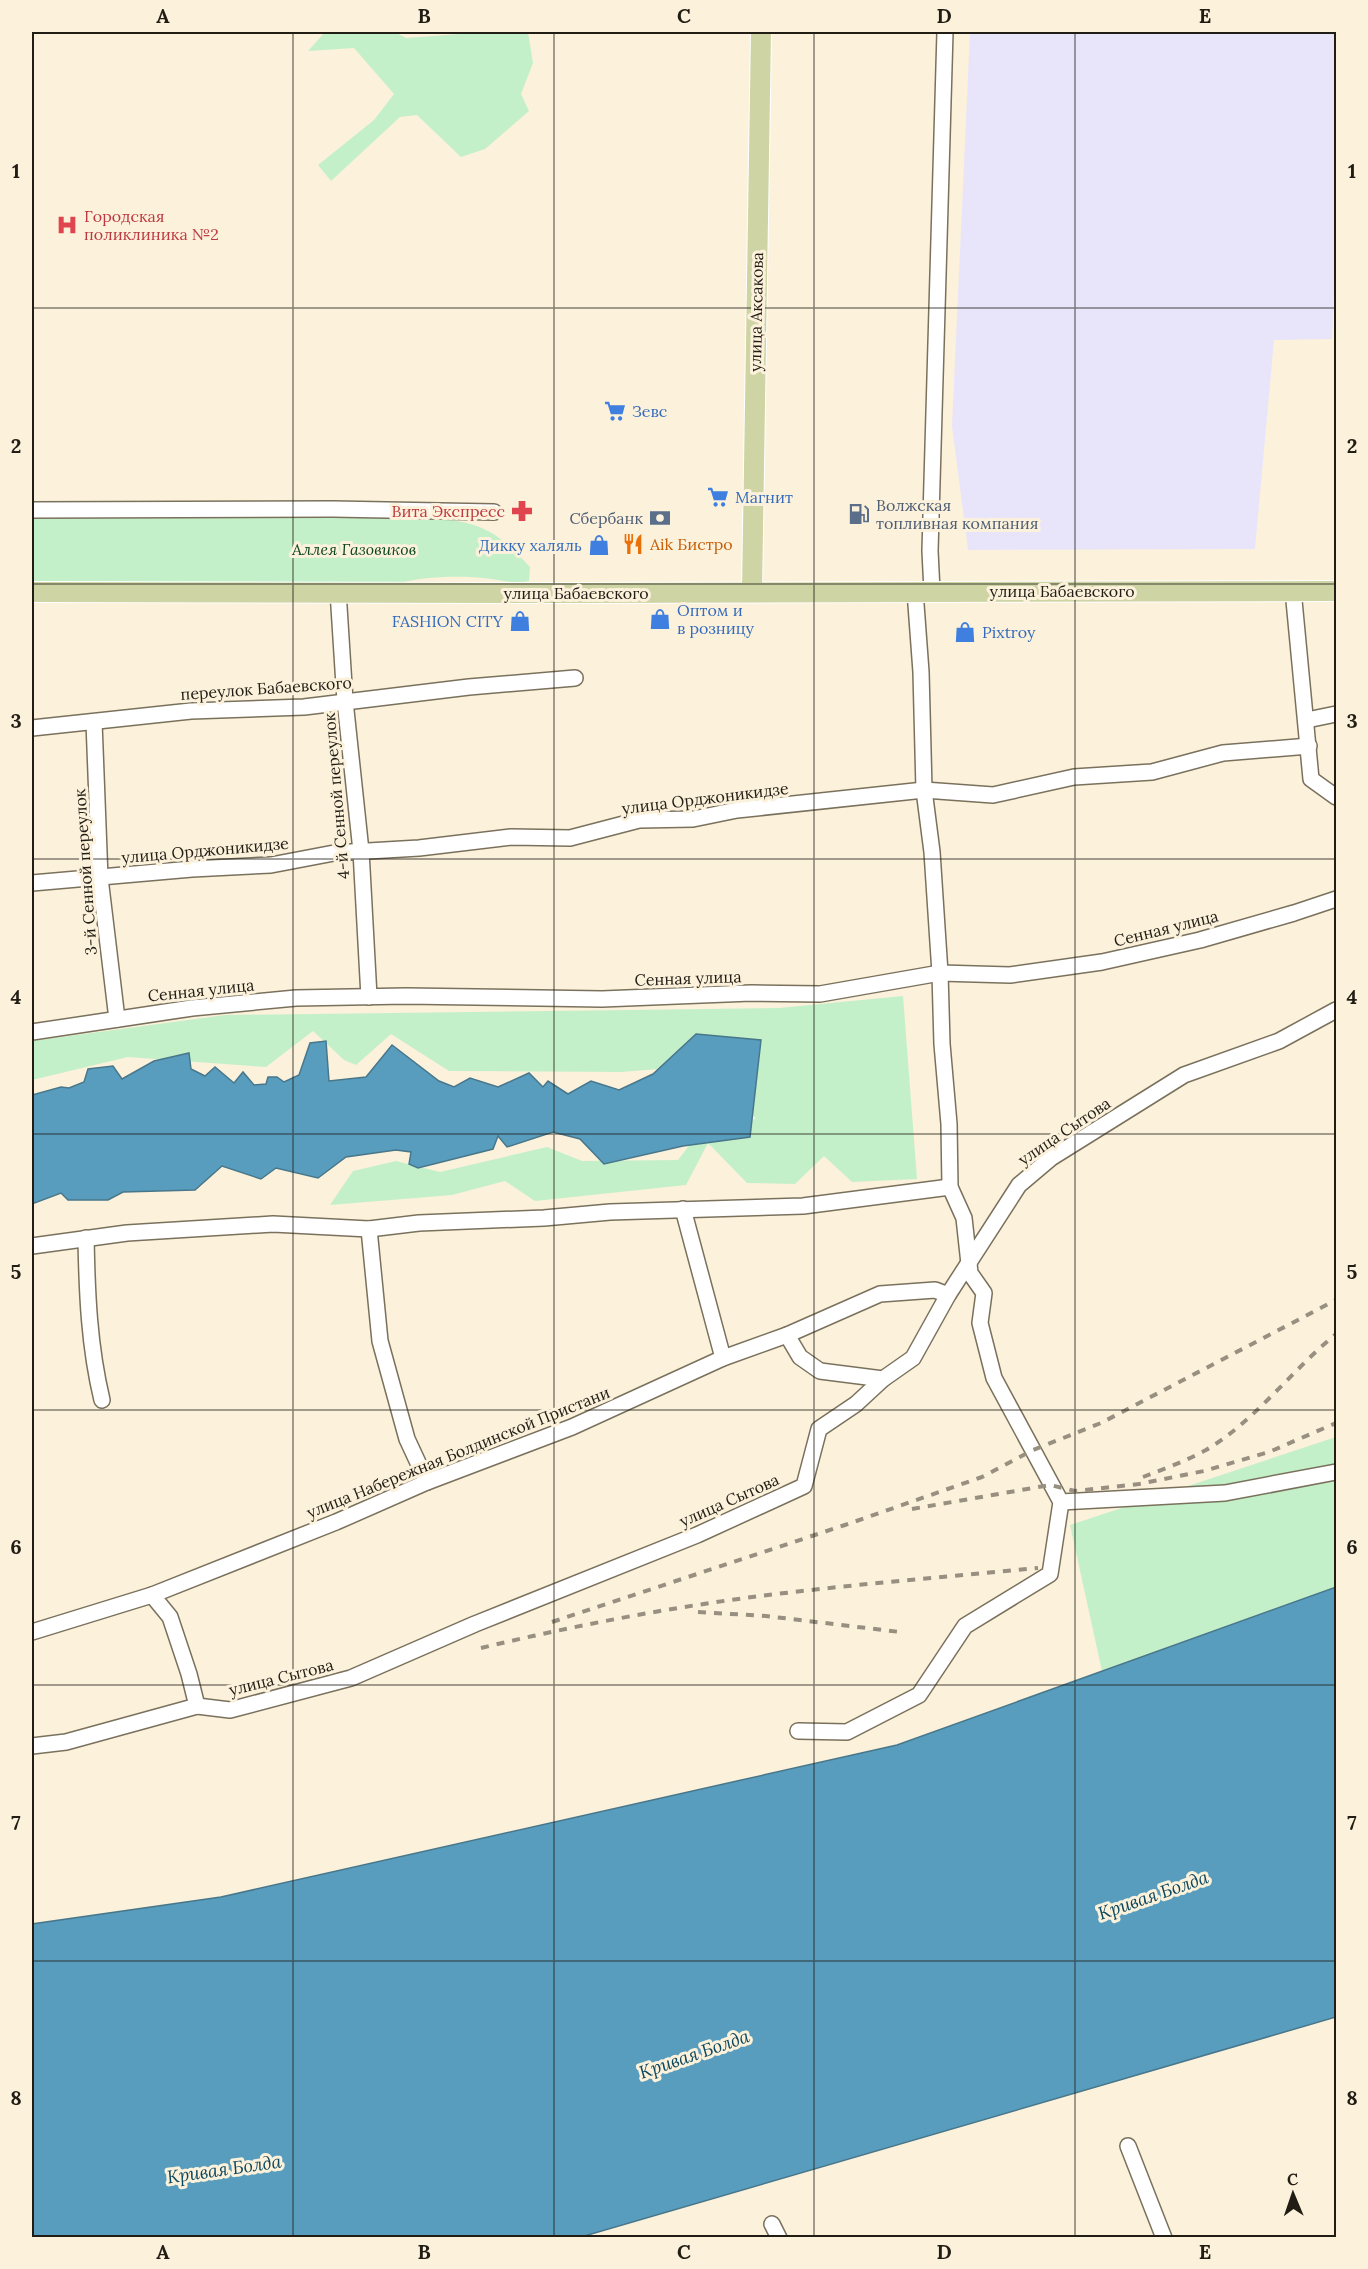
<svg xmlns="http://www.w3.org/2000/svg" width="1368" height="2269" font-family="Lora,serif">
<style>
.industrial{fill:#e8e5fb}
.green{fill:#c4f0c9}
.water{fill:#589dbd;stroke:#48778b;stroke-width:1.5}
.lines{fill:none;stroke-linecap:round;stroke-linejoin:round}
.minor-casing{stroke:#7a715d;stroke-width:18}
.major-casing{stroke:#fff;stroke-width:22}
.minor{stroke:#fff;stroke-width:15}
.major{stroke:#ced4a4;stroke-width:20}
.rail{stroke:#978f7f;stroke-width:4;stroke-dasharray:8 8;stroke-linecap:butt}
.grid{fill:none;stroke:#211d15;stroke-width:1.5;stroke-opacity:0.55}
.labels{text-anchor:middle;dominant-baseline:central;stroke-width:6;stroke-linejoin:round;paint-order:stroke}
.health-label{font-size:16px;fill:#be3a42;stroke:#fcf1db;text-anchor:start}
.street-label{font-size:16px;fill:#211d15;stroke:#fcf1db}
.shop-label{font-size:16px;fill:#366cbe;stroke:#fcf1db;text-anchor:start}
.service-label{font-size:16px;fill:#4e5e75;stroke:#fcf1db;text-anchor:start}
.food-label{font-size:16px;fill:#c56008;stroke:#fcf1db;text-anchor:start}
.park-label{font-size:16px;font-style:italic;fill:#0b461b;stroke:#fcf1db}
.water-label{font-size:18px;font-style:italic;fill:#0b475e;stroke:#fcf1db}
.neatline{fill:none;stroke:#211d15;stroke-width:2}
.grid-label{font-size:20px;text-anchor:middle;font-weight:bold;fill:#211d15}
</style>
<rect width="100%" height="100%" fill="#fcf1db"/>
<polygon class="industrial" points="970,32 1336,32 1336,244 1332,339 1274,340 1255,549 968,550 952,426"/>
<g class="green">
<polygon points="325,32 395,32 406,38 486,32 528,32 533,63 521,94 529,111 485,149 461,157 417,115 400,117 331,181 318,165 374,120 394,94 354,48 308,51"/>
<path d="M 355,516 C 393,517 450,513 484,529 C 502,537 517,553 530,567 L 529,581 C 513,585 499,579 483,578 C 454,575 422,577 394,584 L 32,582 L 32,517 Z"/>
<polygon points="903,996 917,1179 852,1182 824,1156 795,1184 747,1183 708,1143 686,1185 535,1201 505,1181 452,1195 330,1205 353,1171 396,1161 440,1172 547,1147 582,1161 678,1160 704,1126 756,1119 710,1065 621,1072 449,1071 391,1034 356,1065 344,1060 313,1031 266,1067 128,1057 32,1080 32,1041 225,1015 779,1008"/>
<polygon points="1336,1437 1336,1587 1102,1671 1070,1525"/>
</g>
<g class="water">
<polygon points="696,1034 761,1040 750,1137 683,1146 604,1164 580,1139 553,1132 507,1147 498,1136 493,1149 418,1168 409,1164 411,1152 396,1150 346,1157 318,1178 276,1168 261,1179 222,1166 195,1190 123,1192 108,1200 68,1200 61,1193 32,1204 32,1095 61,1087 69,1088 84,1082 88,1069 113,1066 122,1079 154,1061 189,1053 191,1069 205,1076 215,1067 234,1083 243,1072 254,1085 266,1084 268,1077 277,1077 284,1082 299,1075 310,1043 326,1041 329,1081 366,1077 392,1045 439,1081 454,1087 470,1078 498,1087 529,1073 543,1087 548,1081 568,1094 591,1081 619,1090 653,1074"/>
<polygon points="1336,1587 1336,2017 581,2237 32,2237 32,1924 221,1897 897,1745"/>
</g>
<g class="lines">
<defs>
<g id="minor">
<polyline points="32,510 333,509 494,512"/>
<polyline points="1293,590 1311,779 1336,797"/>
<polyline points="338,591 345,701 361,851 369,997"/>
<polyline points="932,591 930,551 945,32"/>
<polyline points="1307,720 1336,714"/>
<polyline points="94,722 100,878 117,1019"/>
<polyline points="32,728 191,711 304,707 469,687 575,678"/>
<polyline points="32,883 192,869 271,865 334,853 419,848 511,837 570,838 639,820 693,819 737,810 924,790 993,795 1074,777 1152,772 1223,753 1309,746"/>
<polyline points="32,1032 192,1008 296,998 406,996 602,999 751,993 820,994 940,973 1010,975 1102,962 1200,940 1294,913 1336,899"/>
<polyline points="683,1209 723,1358"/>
<polyline points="369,1229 380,1341 407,1439 427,1482"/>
<path d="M 86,1238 C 87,1293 89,1346 102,1400"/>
<polyline points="32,1246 127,1233 273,1224 369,1229 419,1223 544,1218 610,1212 803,1206 950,1187"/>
<polyline points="787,1335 880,1294 935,1290 948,1295"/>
<polyline points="1061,1502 1225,1493 1336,1472"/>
<polyline points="152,1595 170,1617 189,1674 197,1706"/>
<polyline points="32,1632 152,1595 336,1522 427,1482 572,1427 723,1358 787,1335 800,1357 820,1371 883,1379"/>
<polyline points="798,1731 847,1732 919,1695 965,1626 1050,1574 1061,1502 994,1378 980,1323 984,1293 970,1273 964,1218 950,1187 949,1124 942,1044 940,973 932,852 924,790 921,672 915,591"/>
<polyline points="32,1746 66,1742 197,1706 230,1710 351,1678 475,1624 697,1535 804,1486 819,1429 856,1404 883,1379 913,1358 948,1295 1019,1185 1051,1158 1184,1075 1279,1041 1336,1010"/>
<polyline points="1128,2146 1164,2238"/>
<polyline points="772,2224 779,2238"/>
</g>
<g id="major">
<polyline points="32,592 573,593 1336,591"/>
<polyline points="752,592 761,32"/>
</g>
</defs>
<use href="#minor" class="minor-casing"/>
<use href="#major" class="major-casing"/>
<use href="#minor" class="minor"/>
<use href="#major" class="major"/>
<g class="rail">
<path d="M 1143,1477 C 1164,1469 1186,1461 1206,1450 C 1254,1422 1293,1369 1336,1334"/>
<polyline points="912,1509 1050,1485 1075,1491 1139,1484 1204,1471 1269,1452 1336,1423"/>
<polyline points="698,1612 766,1616 900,1632"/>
<polyline points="552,1622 845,1525 982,1477 1033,1450 1101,1423 1336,1300"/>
<path d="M 481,1648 C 581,1624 682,1605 785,1593 C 869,1583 954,1576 1038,1568"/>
</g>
</g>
<path class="grid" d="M 293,32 L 293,2238M 554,32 L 554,2238M 814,32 L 814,2238M 1075,32 L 1075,2238M 32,308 L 1336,308M 32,584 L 1336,584M 32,859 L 1336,859M 32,1134 L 1336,1134M 32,1410 L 1336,1410M 32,1685 L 1336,1685M 32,1961 L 1336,1961"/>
<defs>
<symbol id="hospital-bare" viewBox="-9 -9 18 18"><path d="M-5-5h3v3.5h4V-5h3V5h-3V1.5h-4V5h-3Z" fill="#e0444e" stroke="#fcf1db" stroke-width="2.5" paint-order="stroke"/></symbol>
<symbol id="supermarket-bare" viewBox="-9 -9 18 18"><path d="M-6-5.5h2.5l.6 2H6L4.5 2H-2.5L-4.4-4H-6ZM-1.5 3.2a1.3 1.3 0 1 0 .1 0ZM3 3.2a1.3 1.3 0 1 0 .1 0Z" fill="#3f7fe0" stroke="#fcf1db" stroke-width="2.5" paint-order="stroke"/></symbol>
<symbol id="pharmacy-bare" viewBox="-9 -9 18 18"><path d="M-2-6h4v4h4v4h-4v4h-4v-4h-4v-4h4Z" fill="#e0444e" stroke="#fcf1db" stroke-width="2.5" paint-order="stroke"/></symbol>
<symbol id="fuel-bare" viewBox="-9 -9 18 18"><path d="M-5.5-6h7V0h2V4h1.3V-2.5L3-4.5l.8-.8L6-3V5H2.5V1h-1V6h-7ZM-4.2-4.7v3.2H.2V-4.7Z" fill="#5c6f8a" stroke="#fcf1db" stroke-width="2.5" paint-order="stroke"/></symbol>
<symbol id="bank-bare" viewBox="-9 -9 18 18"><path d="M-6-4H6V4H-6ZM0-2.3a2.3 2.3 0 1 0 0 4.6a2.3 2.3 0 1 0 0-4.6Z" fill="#5c6f8a" stroke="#fcf1db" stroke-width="2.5" paint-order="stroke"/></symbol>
<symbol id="restaurant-bare" viewBox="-9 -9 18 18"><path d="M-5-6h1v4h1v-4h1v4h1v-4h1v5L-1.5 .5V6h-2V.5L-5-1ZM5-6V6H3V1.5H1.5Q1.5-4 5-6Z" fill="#e8710a" stroke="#fcf1db" stroke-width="2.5" paint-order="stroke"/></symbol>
<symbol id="shop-bare" viewBox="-9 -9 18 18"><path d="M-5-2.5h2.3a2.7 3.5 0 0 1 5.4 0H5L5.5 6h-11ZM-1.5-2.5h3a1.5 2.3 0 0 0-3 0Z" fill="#3f7fe0" stroke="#fcf1db" stroke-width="2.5" paint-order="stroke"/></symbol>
</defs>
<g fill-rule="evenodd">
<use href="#hospital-bare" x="52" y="210" width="30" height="30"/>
<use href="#supermarket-bare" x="600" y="396" width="30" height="30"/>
<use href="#supermarket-bare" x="703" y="482" width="30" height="30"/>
<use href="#pharmacy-bare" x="507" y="496" width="30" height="30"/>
<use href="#fuel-bare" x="844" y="499" width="30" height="30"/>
<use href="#bank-bare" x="645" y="503" width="30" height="30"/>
<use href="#restaurant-bare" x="618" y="529" width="30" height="30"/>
<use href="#shop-bare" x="584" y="530" width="30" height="30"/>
<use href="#shop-bare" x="645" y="604" width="30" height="30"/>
<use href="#shop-bare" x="505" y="606" width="30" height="30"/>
<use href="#shop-bare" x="950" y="617" width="30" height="30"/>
</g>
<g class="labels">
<g class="health-label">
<text x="84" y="216">Городская<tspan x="84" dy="18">поликлиника №2</tspan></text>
<text x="505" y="511" text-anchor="end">Вита Экспресс</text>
</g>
<g class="street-label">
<text transform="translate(756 312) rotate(-89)">улица Аксакова</text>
<text x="1062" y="591">улица Бабаевского</text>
<text x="576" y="593">улица Бабаевского</text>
<text transform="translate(266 688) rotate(-4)">переулок Бабаевского</text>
<text transform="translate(336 796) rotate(-95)">4-й Сенной переулок</text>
<text transform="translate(705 798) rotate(-7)">улица Орджоникидзе</text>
<text transform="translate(205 850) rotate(-5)">улица Орджоникидзе</text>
<text transform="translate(85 872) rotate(-94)">3-й Сенной переулок</text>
<text transform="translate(1166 928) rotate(-14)">Сенная улица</text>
<text transform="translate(688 978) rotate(-2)">Сенная улица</text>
<text transform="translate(201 990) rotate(-6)">Сенная улица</text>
<text transform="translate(1064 1131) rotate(-34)">улица Сытова</text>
<text transform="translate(458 1452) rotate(-22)">улица Набережная Болдинской Пристани</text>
<text transform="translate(729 1500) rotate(-24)">улица Сытова</text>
<text transform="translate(281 1677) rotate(-14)">улица Сытова</text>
</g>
<g class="shop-label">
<text x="632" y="411">Зевс</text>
<text x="735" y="497">Магнит</text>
<text x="582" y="545" text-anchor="end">Дикку халяль</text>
<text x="677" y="610">Оптом и<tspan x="677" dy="18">в розницу</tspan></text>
<text x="503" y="621" text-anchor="end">FASHION CITY</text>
<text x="982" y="632">Pixtroy</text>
</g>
<g class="service-label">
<text x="876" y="505">Волжская<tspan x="876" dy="18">топливная компания</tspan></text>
<text x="643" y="518" text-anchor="end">Сбербанк</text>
</g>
<g class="food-label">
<text x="650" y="544">Aik Бистро</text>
</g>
<g class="park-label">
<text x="354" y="549">Аллея Газовиков</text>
</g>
<g class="water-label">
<text transform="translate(1153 1895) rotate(-19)">Кривая Болда</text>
<text transform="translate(694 2054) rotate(-19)">Кривая Болда</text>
<text transform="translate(224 2169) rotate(-8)">Кривая Болда</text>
</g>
</g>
<rect width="1368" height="2269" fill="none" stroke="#fcf1db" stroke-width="66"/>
<g transform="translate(1293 2194) rotate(358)" stroke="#fcf1db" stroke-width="4.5" paint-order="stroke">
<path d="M0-4.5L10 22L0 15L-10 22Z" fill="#211d15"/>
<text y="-9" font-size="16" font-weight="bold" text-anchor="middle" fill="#211d15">С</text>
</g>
<rect x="33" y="33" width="1302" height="2203" class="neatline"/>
<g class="grid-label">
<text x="163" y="23">A</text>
<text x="424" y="23">B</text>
<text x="684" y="23">C</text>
<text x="944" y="23">D</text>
<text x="1205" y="23">E</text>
<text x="16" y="178">1</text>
<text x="1352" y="178">1</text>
<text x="16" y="453">2</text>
<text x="1352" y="453">2</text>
<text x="16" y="728">3</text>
<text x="1352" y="728">3</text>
<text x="16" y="1004">4</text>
<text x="1352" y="1004">4</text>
<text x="16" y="1279">5</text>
<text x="1352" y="1279">5</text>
<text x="16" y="1554">6</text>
<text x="1352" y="1554">6</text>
<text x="16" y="1830">7</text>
<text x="1352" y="1830">7</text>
<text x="16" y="2105">8</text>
<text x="1352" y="2105">8</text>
<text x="163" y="2259">A</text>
<text x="424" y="2259">B</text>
<text x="684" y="2259">C</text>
<text x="944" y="2259">D</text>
<text x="1205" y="2259">E</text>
</g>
</svg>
